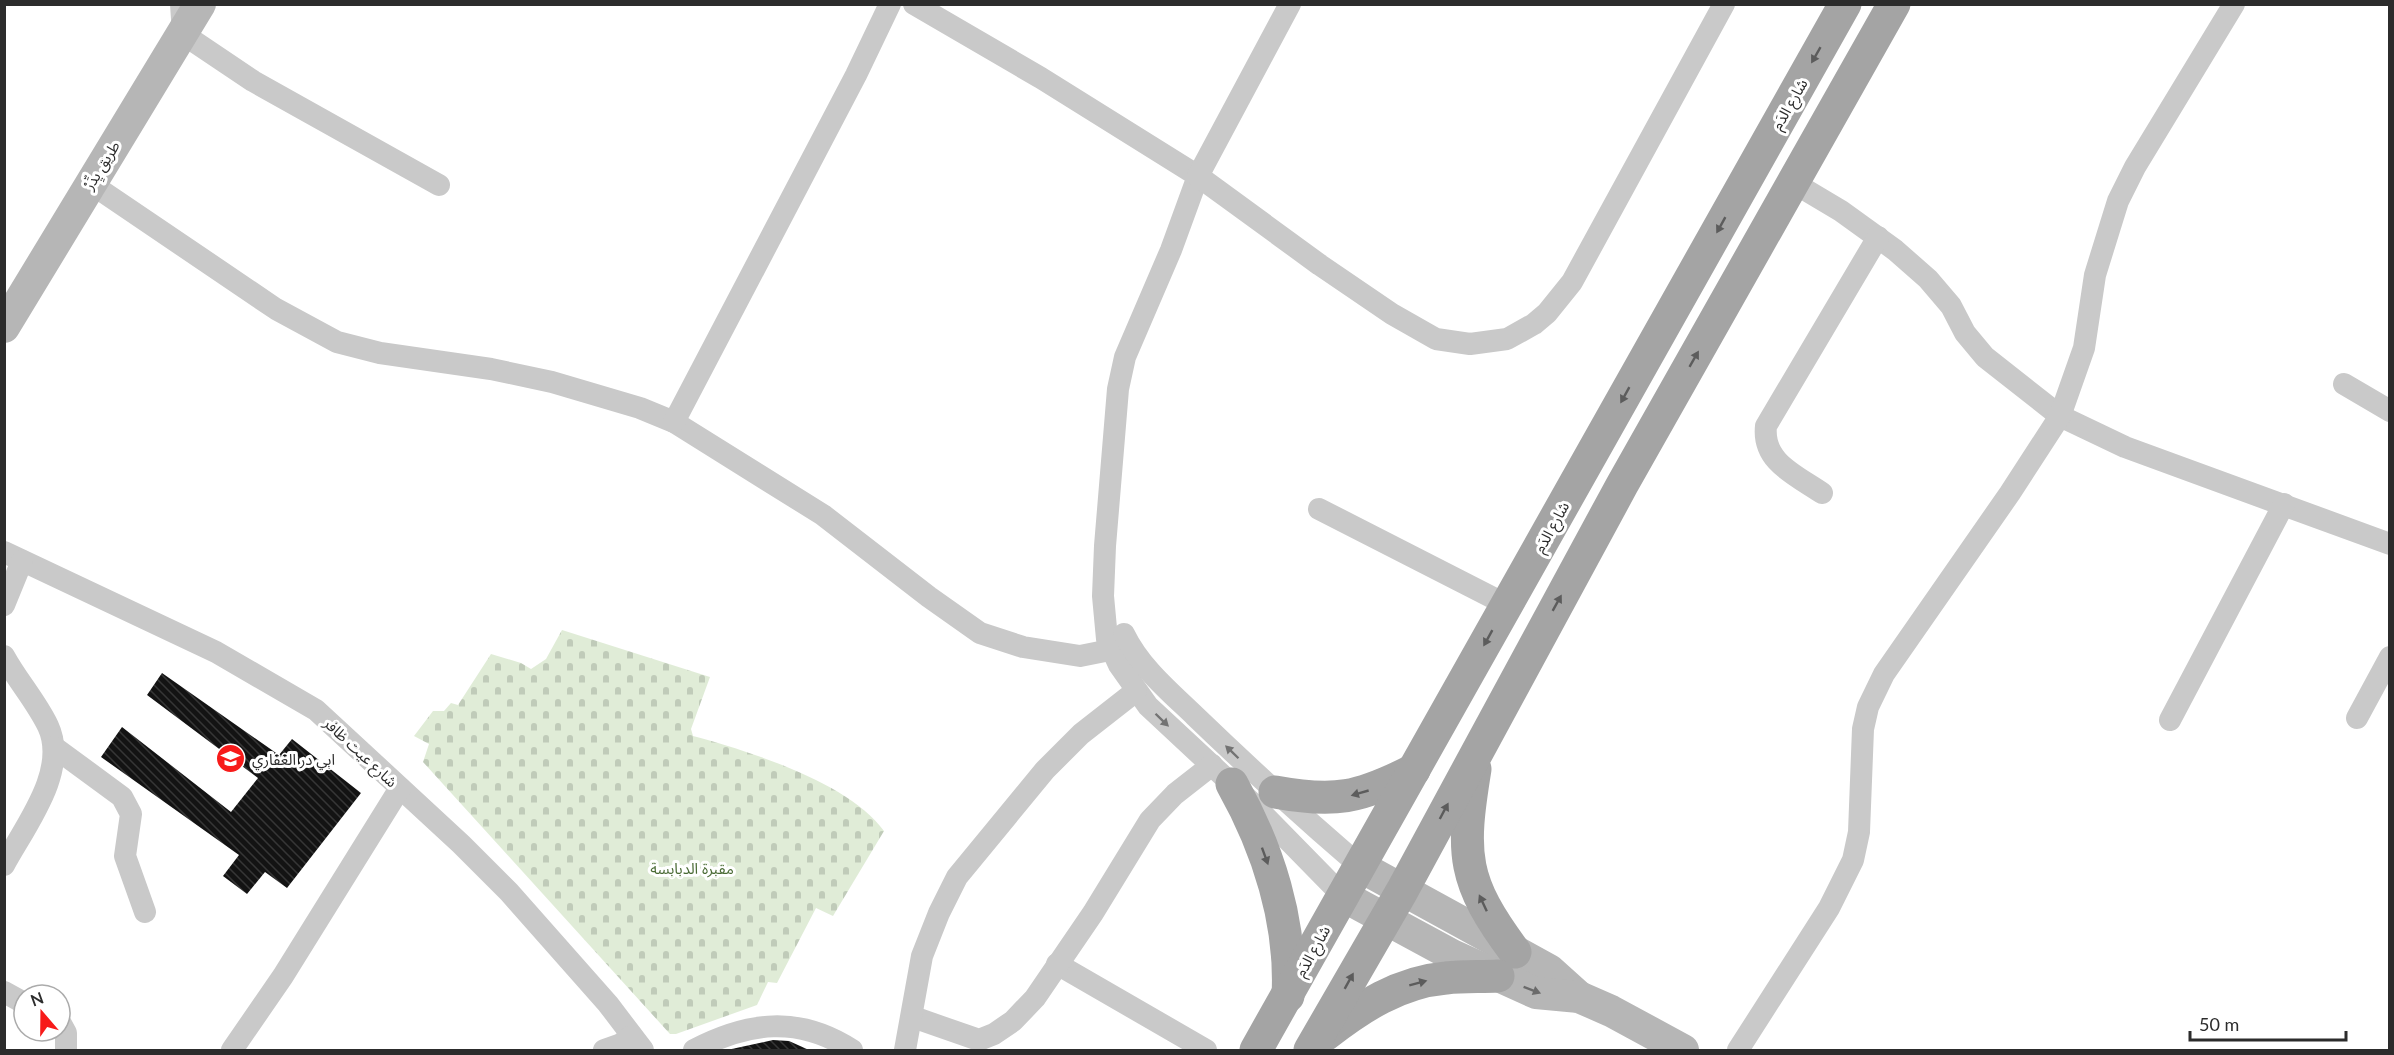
<svg xmlns="http://www.w3.org/2000/svg" width="2394" height="1055" font-family="Lato,'Noto Sans Arabic',sans-serif">
<style>
.cemetery{fill:url(#cemetery-stones)}
.building{fill:url(#building-back-hatch)}
.lines{fill:none;stroke-linecap:round;stroke-linejoin:round}
.street{stroke:#c9c9c9;stroke-width:22}
.secondary{stroke:#b6b6b6;stroke-width:32}
.primary{stroke:#a4a4a4;stroke-width:33}
.oneway{fill:#5c5c5c}
.oneway2{fill:#737373}
.oneway3{fill:#6a6a6a}
.labels{text-anchor:middle;dominant-baseline:central;stroke-width:6;stroke-linejoin:round;paint-order:stroke}
.street-label{font-size:15px;fill:#2c2c2c;stroke:#fff}
.poi-label{font-size:15px;fill:#2c2c2c;stroke:#fff;text-anchor:start}
.park-label{font-size:15px;fill:#4a6b35;stroke:#fff}
</style>
<defs>
<pattern id="cemetery-stones" width="16" height="16" patternUnits="userSpaceOnUse" patternTransform="scale(1.5)"><rect width="16" height="16" fill="#e0ecd7"/><path d="M2 7V4a2 2 0 0 1 4 0v3zM10 15v-3a2 2 0 0 1 4 0v3z" fill="#c0cbb9"/></pattern>
<pattern id="building-back-hatch" width="6" height="6" patternUnits="userSpaceOnUse" patternTransform="scale(1.5)"><rect width="6" height="6" fill="#131313"/><path d="M-1 5l2 2M0 0l6 6M5-1l2 2" fill="none" stroke="#363636"/></pattern>
</defs>
<rect width="100%" height="100%" fill="#fff"/>
<path class="cemetery" d="M 562,630 L 710,677 L 691,729 L 693,736 C 749,751 850,783 884,831 L 833,916 L 816,908 L 777,983 L 768,982 L 757,1005 L 676,1034 L 670,1034 L 423,762 L 429,744 L 414,736 L 433,711 L 444,711 L 451,703 L 458,705 L 491,654 L 521,663 L 531,669 L 546,659 Z"/>
<g class="building">
<polygon points="162,673 279,755 292,739 361,793 287,888 265,872 247,894 223,876 239,855 101,757 122,727 231,812 258,778 147,695"/>
<polygon points="773,1040 789,1041 809,1050 727,1050"/>
</g>
<g class="lines">
<g class="street">
<polyline points="181,4 183,34 253,81 439,185"/>
<polyline points="914,4 1041,78 1198,176 1171,250 1125,357 1118,389 1105,546 1103,596 1107,639 1119,665 1148,706 1250,801 1343,896"/>
<polyline points="1290,4 1198,176 1320,265 1392,314 1436,339 1470,344 1507,339 1534,324 1547,313 1572,282 1724,4"/>
<polyline points="90,183 276,309 337,342 380,353 491,369 552,382 640,408 674,422 823,515 929,597 980,633 1023,647 1080,656 1130,646"/>
<polyline points="1794,183 1841,211 1895,250 1928,279 1951,306 1965,333 1985,357 2060,416 2125,447 2390,544"/>
<polyline points="2344,384 2390,411"/>
<polyline points="674,422 856,75 890,4"/>
<path d="M 1822,493 C 1796,475 1762,462 1766,426 L 1878,237"/>
<polyline points="1319,509 1507,605"/>
<polyline points="4,552 216,652 316,710 461,844 509,892 608,1004 643,1050"/>
<polyline points="4,605 22,561"/>
<path d="M 1124,634 C 1140,667 1169,691 1195,716 C 1249,768 1304,818 1361,867"/>
<path d="M 4,656 C 17,680 36,701 48,726 C 69,771 25,826 4,865"/>
<polyline points="2357,718 2390,657"/>
<polyline points="2170,720 2284,504"/>
<polyline points="54,747 122,797 131,814 125,856 145,912"/>
<polyline points="1057,964 1206,1050"/>
<polyline points="4,992 24,1003"/>
<polyline points="913,1017 979,1040 994,1034 1013,1021 1035,998 1093,913 1150,820 1175,794 1212,765"/>
<polyline points="60,1022 66,1033 66,1050"/>
<polyline points="232,1050 283,976 400,788"/>
<polyline points="604,1050 621,1044 632,1036"/>
<path d="M 694,1050 C 748,1022 798,1015 852,1050"/>
<polyline points="905,1050 922,956 939,913 957,877 1045,770 1081,734 1136,691"/>
<polyline points="1738,1050 1829,908 1853,860 1859,832 1863,729 1868,707 1884,674 2010,493 2060,416 2084,348 2095,275 2118,201 2135,167 2234,4"/>
</g>
<g class="secondary">
<polyline points="4,327 200,4"/>
<polyline points="1361,867 1549,970 1579,997"/>
<polyline points="1343,896 1452,955 1536,993 1579,997 1611,1011 1683,1050"/>
</g>
<g class="primary">
<path d="M 1475,769 C 1461,855 1462,881 1515,952"/>
<path d="M 1232,784 C 1268,848 1292,922 1288,996"/>
<path d="M 1275,792 C 1335,803 1359,798 1414,770"/>
<path d="M 1325,1035 C 1361,1007 1399,982 1446,978 C 1464,976 1481,977 1498,976"/>
<polyline points="1256,1050 1845,4"/>
<polyline points="1310,1050 1402,891 1622,485 1894,4"/>
</g>
</g>
<defs><path id="oneway-solid" d="M-6-.8H1V-3.2L6.5 0L1 3.2V.8H-6Z" transform="scale(1.5)"/></defs>
<g class="oneway">
<use href="#oneway-solid" transform="translate(1816 55) rotate(120)"/>
<use href="#oneway-solid" transform="translate(1721 225) rotate(119)"/>
<use href="#oneway-solid" transform="translate(1694 359) rotate(-60)"/>
<use href="#oneway-solid" transform="translate(1625 395) rotate(119)"/>
<use href="#oneway-solid" transform="translate(1557 603) rotate(-61)"/>
<use href="#oneway-solid" transform="translate(1488 638) rotate(119)"/>
<use href="#oneway-solid" transform="translate(1360 793) rotate(164)"/>
<use href="#oneway-solid" transform="translate(1444 811) rotate(-62)"/>
<use href="#oneway-solid" transform="translate(1265 856) rotate(70)"/>
<use href="#oneway-solid" transform="translate(1483 903) rotate(-115)"/>
<use href="#oneway-solid" transform="translate(1349 981) rotate(-61)"/>
<use href="#oneway-solid" transform="translate(1418 983) rotate(-15)"/>
</g>
<g class="oneway2">
<use href="#oneway-solid" transform="translate(1162 720) rotate(44)"/>
<use href="#oneway-solid" transform="translate(1232 752) rotate(-136)"/>
</g>
<use class="oneway3" href="#oneway-solid" transform="translate(1532 990) rotate(21)"/>
<defs>
<symbol id="school-disc" viewBox="-11 -11 22 22"><circle r="9.5" fill="#f71b1a" stroke="#fff"/><path d="M0-5L7-2L0 1L-7-2ZM-4 1L0 2.5L4 1V4Q0 6-4 4Z" fill="#fff"/></symbol>
</defs>
<g fill-rule="evenodd">
<use href="#school-disc" x="214" y="742" width="33" height="33"/>
</g>
<g class="labels">
<g class="street-label">
<text transform="translate(1789 104) rotate(-60)">شارع الدَم</text>
<text transform="translate(101 165) rotate(-58)">طريق يِدِّرْ</text>
<text transform="translate(1551 527) rotate(-61)">شارع الدَم</text>
<text transform="translate(361 752) rotate(43)">شارع عيت ظافر</text>
<text transform="translate(1312 951) rotate(-61)">شارع الدَم</text>
</g>
<g class="poi-label">
<text x="252" y="759">ابي در الغفاري</text>
</g>
<g class="park-label">
<text x="692" y="868">مقبرة الدبابسة</text>
</g>
</g>
<rect width="2394" height="1055" fill="none" stroke="#2c2c2c" stroke-width="12"/>
<g transform="translate(42 1013) rotate(340)"><circle r="28" fill="#ffffff" stroke="#ababab" stroke-width="1.5"/>
<path d="M0-4.5L10 22L0 15L-10 22Z" fill="#f71b1a"/>
<text y="-9" font-size="16" font-weight="bold" text-anchor="middle" fill="#2c2c2c">N</text>
</g>
<path d="M2190 1031v9h156v-9" fill="none" stroke="#2c2c2c" stroke-width="3"/>
<text x="2199" y="1031" font-size="18" fill="#2c2c2c" stroke="#ffffff" stroke-width="4.5" paint-order="stroke">50 m</text>
</svg>
